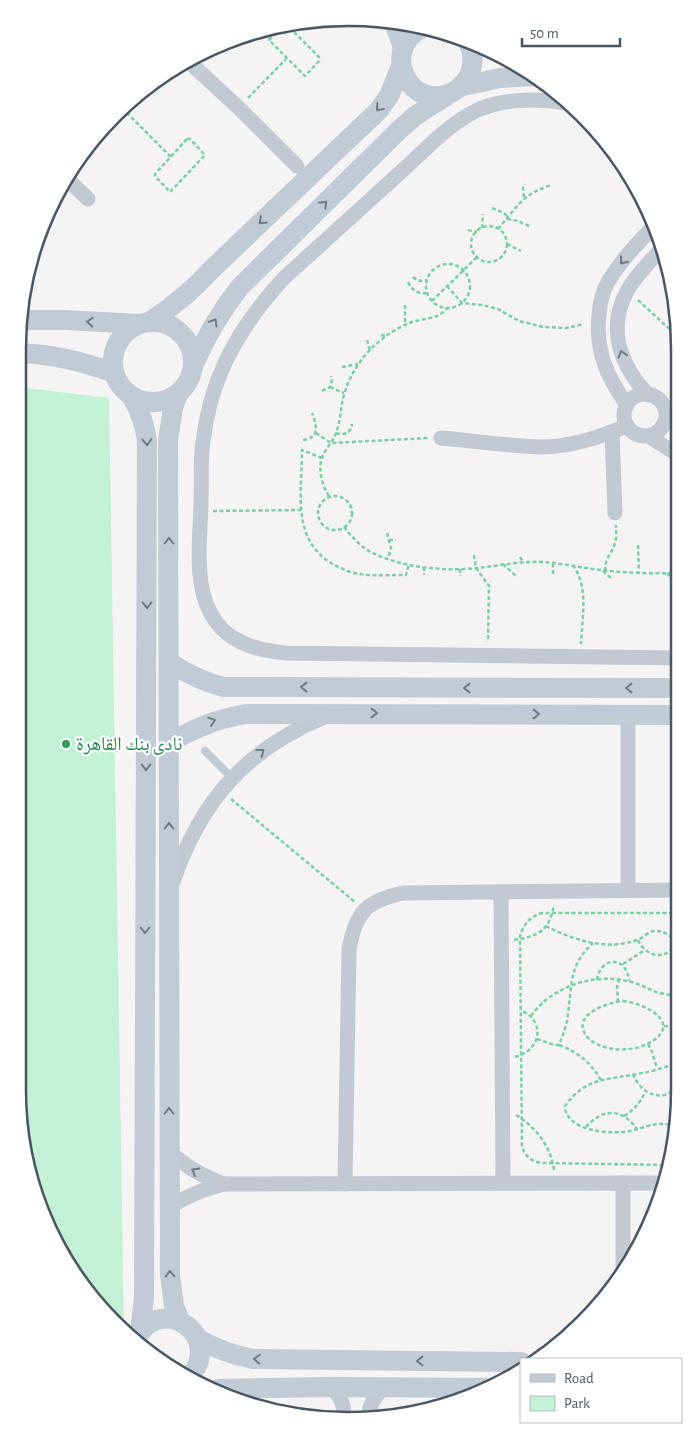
<svg xmlns="http://www.w3.org/2000/svg" width="697" height="1438" font-family="'Alegreya Sans','Noto Naskh Arabic',sans-serif">
<style>
.green{fill:#c3f1d5}
.lines{fill:none;stroke-linecap:round;stroke-linejoin:round}
.path{stroke:#7ad0a6;stroke-width:2.5;stroke-dasharray:4 2.5;stroke-linecap:butt}
.lane{stroke:#c1cad2;stroke-width:8}
.street{stroke:#c1cad2;stroke-width:15}
.secondary{stroke:#c1cbd6;stroke-width:20}
.oneway{stroke:#6e7984}
.oneway2{stroke:#6e7983}
.leisure-dot{fill:#2e9e5b;stroke:#fff;stroke-width:2}
.labels{text-anchor:middle;dominant-baseline:central;stroke-width:4.5;stroke-linejoin:round;paint-order:stroke}
.leisure-label{font-size:19px;fill:#27864d;stroke:#fff;text-anchor:start}
.rim{fill:none;stroke:#4a5661;stroke-width:2.5}
</style>
<rect width="100%" height="100%" fill="#f5f3f3"/>
<polygon class="green" points="18,387 109,398 124,1332 86,1291 35,1196 18,1089"/>
<g class="lines">
<g class="path">
<polygon points="284,25 287,25 319,57 319,61 305,76 269,40"/>
<polyline points="248,98 286,59"/>
<polyline points="122,108 171,157"/>
<polyline points="126,112 162,80 164,74"/>
<polygon points="187,139 190,139 205,155 170,192 155,176 155,174"/>
<polyline points="524,197 523,188 525,184"/>
<polyline points="492,208 504,213 508,217"/>
<polyline points="507,219 518,221 529,226"/>
<circle cx="489" cy="244" r="18"/>
<polyline points="482,228 483,214"/>
<path d="M 498,229 C 516,208 523,193 552,185"/>
<polyline points="468,230 477,232"/>
<polyline points="507,244 521,251"/>
<circle cx="448" cy="286" r="22"/>
<path d="M 413,277 C 417,281 421,282 427,280"/>
<path d="M 408,282 C 412,290 417,294 427,293"/>
<polyline points="447,286 462,303 482,305 498,309 519,321 543,327 567,328 584,324"/>
<polyline points="638,300 677,336"/>
<polyline points="432,301 477,257"/>
<polyline points="405,305 405,325"/>
<polyline points="381,335 387,336"/>
<polyline points="367,340 370,350"/>
<polyline points="342,367 358,364"/>
<polyline points="330,387 344,393"/>
<polyline points="322,391 330,387 332,380 331,376"/>
<polyline points="316,433 331,443 429,438"/>
<path d="M 336,433 C 344,436 351,433 352,424"/>
<path d="M 303,440 C 320,438 317,425 312,413"/>
<path d="M 322,458 L 302,450 C 302,491 291,538 331,563 C 340,568 350,573 360,574 C 375,576 391,575 406,575 L 409,564"/>
<circle cx="335" cy="513" r="17"/>
<path d="M 329,496 C 321,484 317,466 324,453 C 328,446 334,440 336,433 C 341,421 340,408 344,395 C 353,362 380,334 412,322 C 424,318 440,319 447,308"/>
<polyline points="213,511 301,510"/>
<path d="M 344,527 C 351,536 359,545 369,551 C 398,567 444,572 477,568 C 498,566 519,561 541,562 C 562,563 581,568 601,570 C 626,573 653,574 678,573"/>
<polyline points="387,533 391,548 388,559"/>
<polyline points="389,540 396,540"/>
<polyline points="638,545 639,573"/>
<polyline points="474,555 476,568 489,586 488,642"/>
<polyline points="520,557 523,562"/>
<polyline points="503,564 517,577"/>
<path d="M 573,565 C 589,587 582,618 581,644"/>
<polyline points="424,567 424,575"/>
<polyline points="460,569 460,576"/>
<polyline points="603,571 611,578"/>
<path d="M 605,571 C 605,555 613,554 615,542 C 617,537 616,531 616,525"/>
<polyline points="667,573 675,583 677,588 675,644"/>
<polyline points="553,574 553,563"/>
<polyline points="231,799 356,903"/>
<path d="M 546,926 C 573,940 607,951 637,940 C 643,938 647,932 654,931 C 664,930 671,936 677,943"/>
<path d="M 514,940 C 540,936 549,930 554,905"/>
<path d="M 638,940 C 643,951 655,959 667,953 C 672,950 675,945 679,942"/>
<polyline points="623,964 645,950"/>
<path d="M 597,980 C 601,955 627,956 629,981"/>
<path d="M 623,1001 C 648,1004 685,1025 647,1044 C 631,1053 594,1052 584,1032 C 575,1013 610,1002 623,1001 Z"/>
<polyline points="618,1002 617,987 619,979"/>
<path d="M 531,1016 C 551,987 593,973 627,981 C 637,983 647,988 656,992 C 664,994 672,995 679,997"/>
<polyline points="664,1026 679,1027"/>
<path d="M 537,1039 L 554,1045 L 559,1045 C 563,1035 567,1025 568,1014 C 572,984 569,965 593,943"/>
<polyline points="648,1044 652,1052 657,1068"/>
<path d="M 559,1045 C 578,1052 590,1062 601,1080"/>
<path d="M 515,1057 C 533,1053 546,1033 531,1017 C 529,1014 524,1012 521,1010"/>
<path d="M 633,1074 C 641,1095 664,1104 679,1085"/>
<path d="M 516,1115 C 536,1127 551,1147 554,1170"/>
<path d="M 624,1116 C 635,1109 640,1103 645,1092"/>
<path d="M 676,1126 C 671,1125 665,1124 660,1124 C 650,1124 640,1129 630,1131 C 611,1135 565,1131 565,1106 C 586,1076 610,1080 642,1073 C 654,1071 668,1067 679,1061"/>
<path d="M 586,1127 C 603,1108 622,1108 637,1129"/>
<path d="M 670,1165 L 541,1163 C 531,1161 526,1157 522,1147 L 520,936 C 524,923 530,917 542,913 L 679,913"/>
</g>
<polyline class="lane" points="205,751 232,778"/>
<g class="street">
<polyline points="188,61 239,108 297,166"/>
<path d="M 567,103 C 537,98 497,98 470,114 C 445,128 424,151 403,170 C 363,206 324,242 284,278 C 260,304 239,332 224,365 C 213,389 206,416 203,442 C 200,461 202,481 201,499 C 201,534 193,580 210,612 C 225,642 255,650 286,653 L 678,658"/>
<polyline points="66,178 88,199"/>
<circle cx="645" cy="415" r="21"/>
<path d="M 648,395 C 620,365 607,329 627,291 C 636,275 650,262 661,249"/>
<path d="M 627,405 C 607,377 595,350 599,315 C 600,304 602,292 608,282 C 621,260 638,243 655,225"/>
<polyline points="612,432 615,513"/>
<polyline points="648,436 677,454"/>
<path d="M 441,438 C 474,441 508,446 541,447 C 571,447 600,437 627,426"/>
<path d="M 173,882 C 200,802 245,750 324,717"/>
<polyline points="628,890 628,715"/>
<polyline points="501,892 503,1183"/>
<path d="M 169,1151 C 186,1167 202,1176 224,1184"/>
<polyline points="623,1183 623,1266"/>
<path d="M 345,1184 L 349,949 C 356,912 366,901 403,893 L 679,890"/>
<path d="M 169,1207 C 187,1196 203,1189 224,1184 L 664,1183"/>
<path d="M 331,1387 C 340,1396 344,1403 344,1416"/>
<path d="M 368,1417 C 370,1403 375,1396 385,1387"/>
</g>
<g class="secondary">
<polyline points="394,22 403,48"/>
<path d="M 424,27 C 413,32 405,41 402,52 C 400,61 402,70 406,78 C 430,119 491,84 467,40"/>
<polyline points="463,86 500,78 533,76"/>
<polyline points="20,320 65,320 139,324"/>
<circle cx="153" cy="362" r="40"/>
<path d="M 149,322 C 173,307 193,290 212,269 L 378,111 L 389,96 L 401,66"/>
<path d="M 18,353 C 52,354 82,361 114,373"/>
<path d="M 193,366 C 206,336 219,314 239,288 L 399,130 L 415,116 L 449,94"/>
<polyline points="179,392 173,408 168,440 170,1275 174,1306 180,1321"/>
<path d="M 132,397 C 140,411 145,424 147,441 L 144,1297 L 140,1332"/>
<path d="M 169,662 C 187,674 203,682 224,687 L 678,688"/>
<path d="M 169,743 C 195,728 216,719 246,714 L 678,715"/>
<path d="M 136,1338 C 164,1291 226,1339 188,1378"/>
<path d="M 198,1339 C 216,1349 233,1355 253,1359 L 521,1362"/>
<polyline points="218,1389 331,1387 488,1388"/>
</g>
</g>
<defs><path id="oneway-chevron" d="M-2-3.5L2.5 0L-2 3.5" fill="none" stroke-width="1.6" stroke-linecap="round" stroke-linejoin="round" transform="scale(1.25)"/></defs>
<g class="oneway">
<use href="#oneway-chevron" transform="translate(379 108) rotate(130)"/>
<use href="#oneway-chevron" transform="translate(324 204) rotate(-45)"/>
<use href="#oneway-chevron" transform="translate(262 221) rotate(136)"/>
<use href="#oneway-chevron" transform="translate(90 322) rotate(-177)"/>
<use href="#oneway-chevron" transform="translate(214 322) rotate(-59)"/>
<use href="#oneway-chevron" transform="translate(147 442) rotate(87)"/>
<use href="#oneway-chevron" transform="translate(169 541) rotate(-90)"/>
<use href="#oneway-chevron" transform="translate(147 605) rotate(90)"/>
<use href="#oneway-chevron" transform="translate(304 687) rotate(-180)"/>
<use href="#oneway-chevron" transform="translate(467 688) rotate(-180)"/>
<use href="#oneway-chevron" transform="translate(629 688) rotate(-180)"/>
<use href="#oneway-chevron" transform="translate(374 713)"/>
<use href="#oneway-chevron" transform="translate(536 714)"/>
<use href="#oneway-chevron" transform="translate(212 721) rotate(-19)"/>
<use href="#oneway-chevron" transform="translate(146 767) rotate(90)"/>
<use href="#oneway-chevron" transform="translate(169 826) rotate(-90)"/>
<use href="#oneway-chevron" transform="translate(145 930) rotate(90)"/>
<use href="#oneway-chevron" transform="translate(169 1111) rotate(-90)"/>
<use href="#oneway-chevron" transform="translate(170 1274) rotate(-92)"/>
<use href="#oneway-chevron" transform="translate(257 1359) rotate(-175)"/>
<use href="#oneway-chevron" transform="translate(420 1361) rotate(-180)"/>
</g>
<g class="oneway2">
<use href="#oneway-chevron" transform="translate(623 261) rotate(128)"/>
<use href="#oneway-chevron" transform="translate(622 354) rotate(-107)"/>
<use href="#oneway-chevron" transform="translate(261 752) rotate(-38)"/>
<use href="#oneway-chevron" transform="translate(195 1171) rotate(-149)"/>
</g>
<circle class="leisure-dot" cx="66" cy="744" r="5"/>
<g class="labels">
<g class="leisure-label">
<text x="76" y="744">نادى بنك القاهرة</text>
</g>
</g>
<path d="M0 0H697V1438H0ZM348 26H349A322 322 0 0 1 671 348V1090A322 322 0 0 1 349 1412H348A322 322 0 0 1 26 1090V348A322 322 0 0 1 348 26Z" fill="#fff" fill-rule="evenodd"/>
<path class="rim" d="M348 26H349A322 322 0 0 1 671 348V1090A322 322 0 0 1 349 1412H348A322 322 0 0 1 26 1090V348A322 322 0 0 1 348 26Z"/>
<rect x="520" y="1358" width="162" height="65" fill="#ffffff" stroke="#b7bbc0"/>
<rect x="530" y="1374" width="25" height="8" fill="#c1cbd6" stroke="#b7bbc0"/>
<text x="564" y="1383" font-size="15" fill="#4a5661">Road</text>
<rect x="530" y="1396" width="25" height="15" fill="#c3f1d5" stroke="#b7bbc0"/>
<text x="564" y="1408" font-size="15" fill="#4a5661">Park</text>
<path d="M522 38v8h98v-8" fill="none" stroke="#4a5661" stroke-width="2.5"/>
<text x="530" y="38" font-size="15" fill="#4a5661" stroke="#ffffff" stroke-width="4" paint-order="stroke">50 m</text>
</svg>
